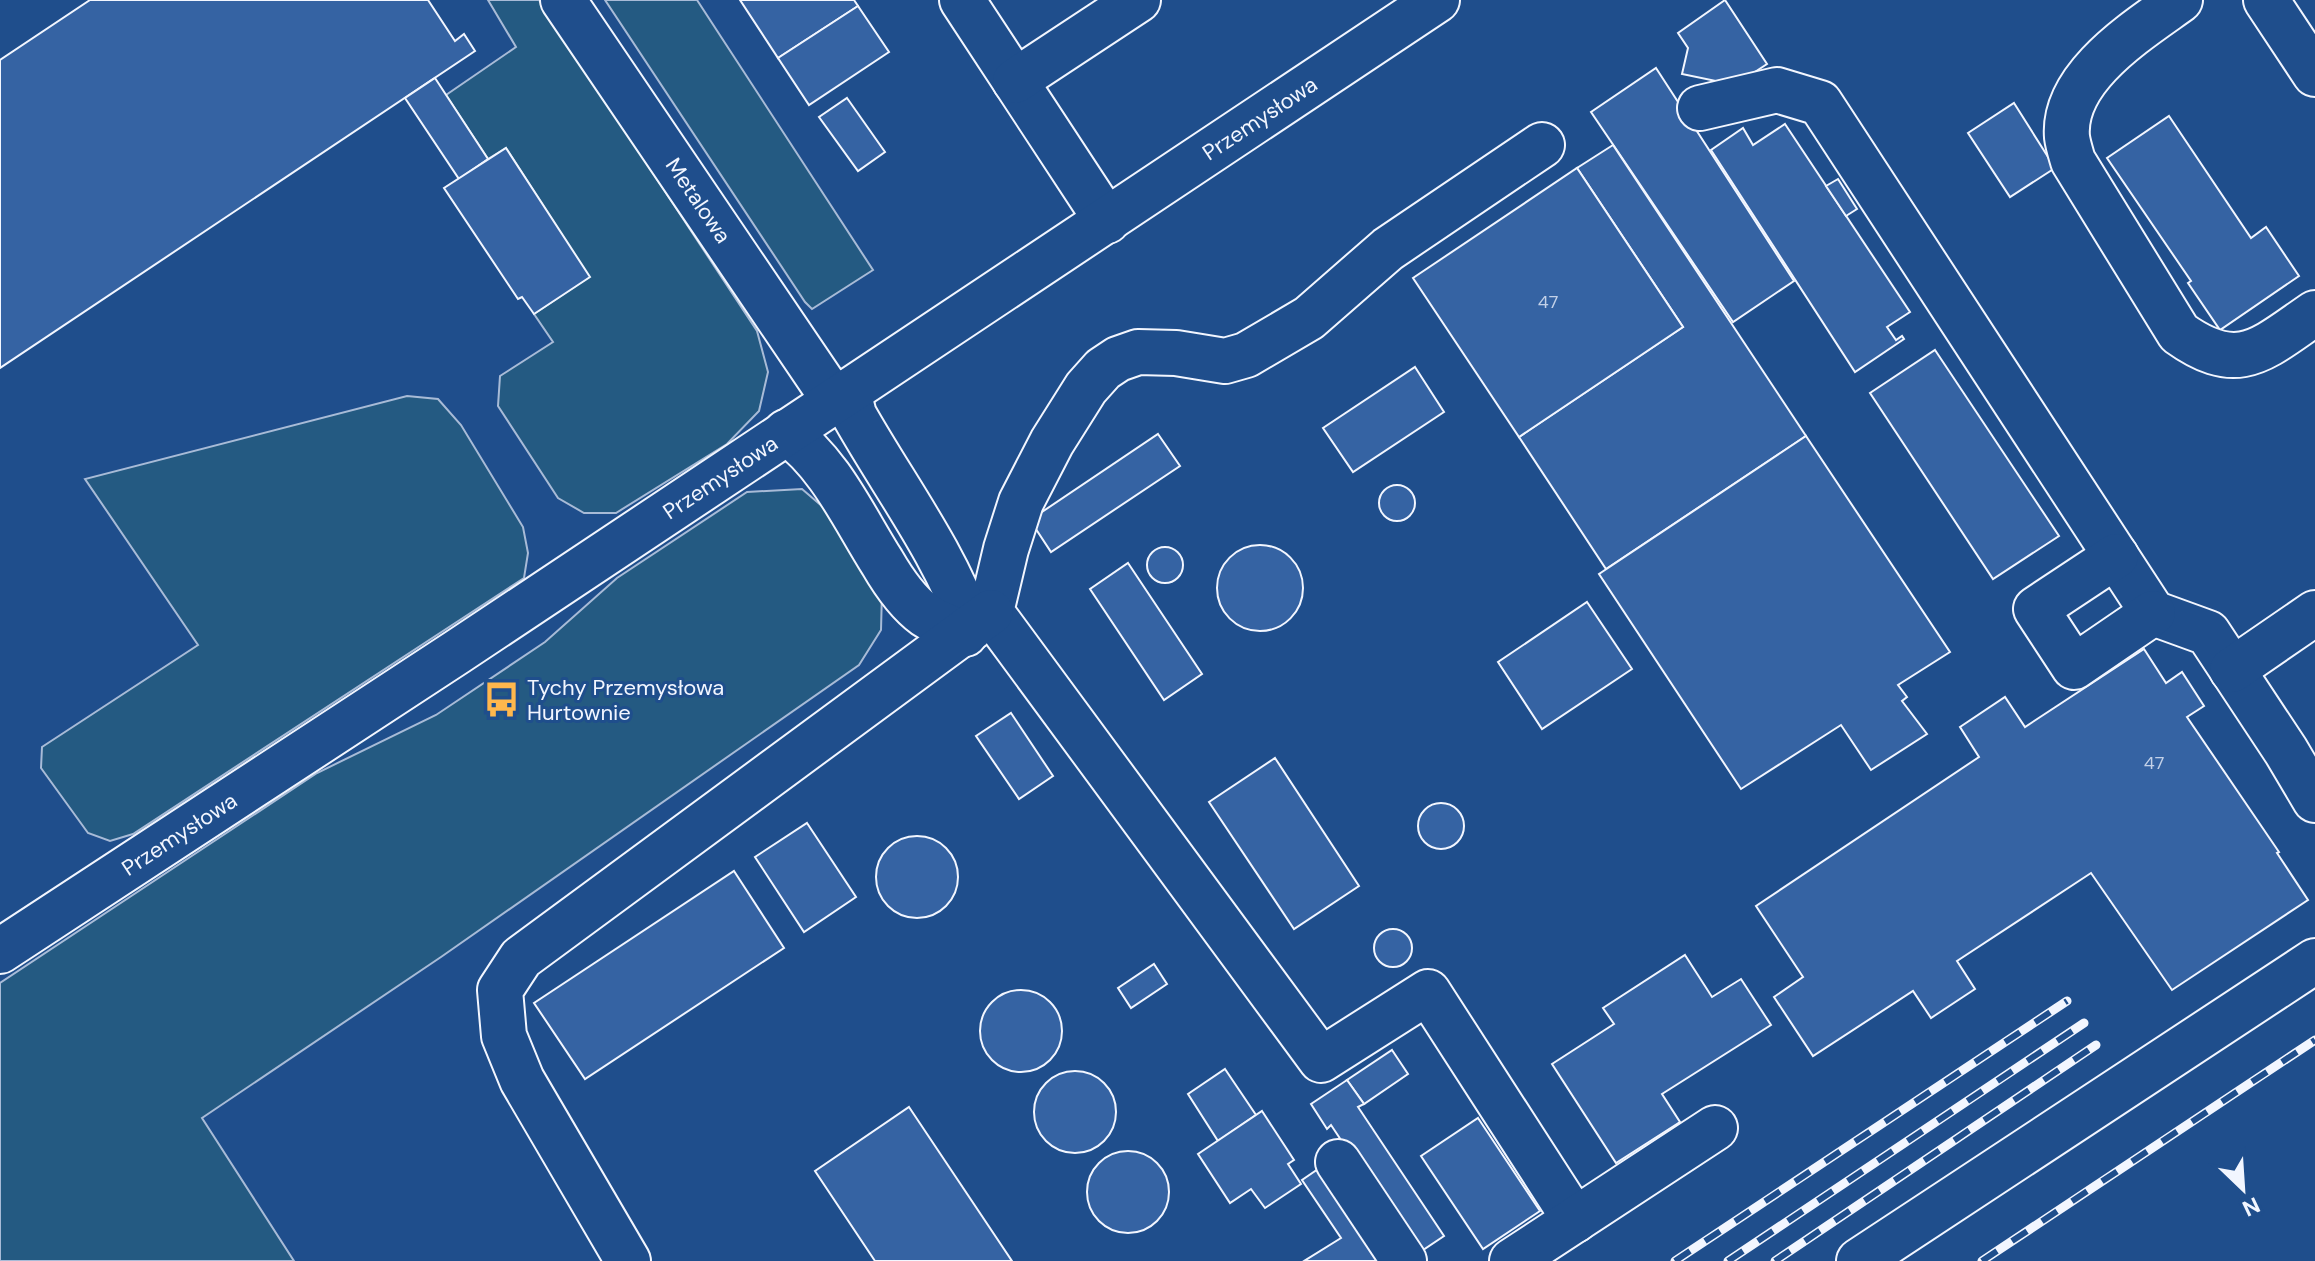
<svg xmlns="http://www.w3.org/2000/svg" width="2315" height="1261" font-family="'DM Sans',sans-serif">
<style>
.green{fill:#245a82;stroke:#a8bbd7;stroke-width:2}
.building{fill:#3563a3;stroke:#f2f6ff;stroke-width:2}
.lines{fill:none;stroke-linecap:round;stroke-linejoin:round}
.minor-casing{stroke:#f2f6ff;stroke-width:48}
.minor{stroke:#1f4e8c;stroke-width:44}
.rail-casing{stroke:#f2f6ff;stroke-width:9}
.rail{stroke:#1f4e8c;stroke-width:6;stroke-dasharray:18;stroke-linecap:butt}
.labels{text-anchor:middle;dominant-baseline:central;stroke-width:6;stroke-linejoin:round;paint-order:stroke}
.number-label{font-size:18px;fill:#c3d1e8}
.street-label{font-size:22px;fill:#f2f6ff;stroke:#1f4e8c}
.poi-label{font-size:22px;fill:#f2f6ff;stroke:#1f4e8c;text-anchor:start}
</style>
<rect width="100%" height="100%" fill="#1f4e8c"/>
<g class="green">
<polygon points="488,0 539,0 757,331 768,372 759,411 727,444 616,513 584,513 558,498 498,406 500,376 553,342 534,314 589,277 506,148 488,159 446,95 516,47"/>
<polygon points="605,0 697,0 873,270 812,309 805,302"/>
<polygon points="407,396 438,399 461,425 523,527 528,553 524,578 133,834 110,841 88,833 41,768 42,747 198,645 85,479"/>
<polygon points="802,489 837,519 882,592 881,630 859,665 441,957 202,1118 294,1261 0,1261 0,983 317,773 436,715 545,642 617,578 747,492"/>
</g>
<g class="building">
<polygon points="90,0 428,0 455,41 464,34 475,51 0,368 0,60"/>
<polygon points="740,0 854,0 858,6 778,58"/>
<polygon points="1725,0 1767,64 1735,85 1682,74 1688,48 1678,33"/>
<polygon points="858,6 889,52 809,105 778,58"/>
<polygon points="1656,68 1794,281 1733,322 1591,112"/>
<polygon points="435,78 488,159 459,179 405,98"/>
<polygon points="847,98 885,152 858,171 819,117"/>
<polygon points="2014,103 2055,168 2010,197 1968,133"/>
<polygon points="2169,116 2251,238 2266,227 2299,276 2220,330 2188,283 2191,281 2107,158"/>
<polygon points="1785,124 1910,312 1887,327 1896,340 1902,336 1904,339 1855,372 1711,150 1743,128 1753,145"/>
<polygon points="1613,145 1806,436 1606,569 1519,437 1683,327 1577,168"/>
<polygon points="506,148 590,277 534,314 522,297 518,299 444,188"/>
<polygon points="1577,168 1683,327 1519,437 1413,278"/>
<polygon points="1838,179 1857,209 1846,216 1826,186"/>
<polygon points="1935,350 2059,536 1993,579 1870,393"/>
<polygon points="1415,367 1444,412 1353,472 1323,428"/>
<polygon points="1158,434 1180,466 1051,552 1030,520"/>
<polygon points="1806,436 1950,652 1898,685 1907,697 1902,701 1927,734 1871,770 1841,725 1741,789 1599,574"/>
<circle cx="1397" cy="503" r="18"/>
<circle cx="1260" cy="588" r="43"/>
<circle cx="1165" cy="565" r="18"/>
<polygon points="1128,563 1202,674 1164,700 1090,589"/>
<polygon points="1587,602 1632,669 1542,729 1498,662"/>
<polygon points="2144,649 2166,683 2182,672 2204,706 2187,717 2279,852 2277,853 2308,900 2172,990 2091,873 1957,961 1975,989 1931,1018 1913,991 1813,1056 1774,997 1803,977 1756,906 1979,757 1960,727 2005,697 2025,727"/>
<polygon points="1011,713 1053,776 1019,799 976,736"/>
<polygon points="1275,758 1359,886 1294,929 1209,802"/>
<circle cx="1441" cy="826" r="23"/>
<polygon points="807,823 856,897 804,932 755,857"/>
<circle cx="917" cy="877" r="41"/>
<polygon points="734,871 784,948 585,1079 534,1003"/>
<circle cx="1393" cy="948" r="19"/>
<polygon points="1685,955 1712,997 1741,979 1771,1025 1662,1094 1680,1122 1616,1163 1552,1064 1614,1024 1603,1008"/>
<polygon points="1154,964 1167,984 1131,1008 1118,988"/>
<circle cx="1021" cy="1031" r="41"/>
<polygon points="1392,1050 1408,1074 1364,1104 1347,1080"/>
<polygon points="1225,1069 1256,1115 1218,1141 1188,1094"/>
<circle cx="1075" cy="1112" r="41"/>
<polygon points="1347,1080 1364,1104 1358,1107 1444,1236 1417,1254 1331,1125 1327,1129 1311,1104"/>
<polygon points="909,1107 1012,1261 875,1261 815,1171"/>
<polygon points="1262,1111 1294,1160 1288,1164 1301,1184 1265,1208 1251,1189 1230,1203 1198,1154"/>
<polygon points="1478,1118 1540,1211 1483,1249 1421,1156"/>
<circle cx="1128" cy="1192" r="41"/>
<polygon points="1327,1163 1383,1261 1304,1261 1341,1238 1302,1180"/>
</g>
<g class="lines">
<defs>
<g id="minor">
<path id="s1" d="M 563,0 L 834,400"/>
<polyline points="962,0 1107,221"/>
<path d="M 2180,0 C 2137,31 2062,77 2067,137 C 2068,145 2071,154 2073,161 L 2179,333 C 2239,376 2262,349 2315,313"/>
<polyline points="2266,0 2315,74"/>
<polyline points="1015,81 1138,0"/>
<polyline points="1700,108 1777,90 1820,103 2153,613 2208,633 2286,751 2315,800"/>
<polyline points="1542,145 1388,249 1309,318 1246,355 1225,361 1176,353 1138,352 1118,359 1103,369 1086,388 1052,442 1021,502 1006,549 991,612 1321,1060 1428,992 1575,1220"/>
<path d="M 848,391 L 854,415 C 894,486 944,551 971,628"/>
<path d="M 786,432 C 830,463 854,518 882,562 C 893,581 907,602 925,615 C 937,623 952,628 965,634"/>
<polyline points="2116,556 2036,609 2074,667 2153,613"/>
<polyline points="2232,670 2315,613"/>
<path id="s2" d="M 0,951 L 457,652 L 1437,0"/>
<polyline points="1338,1162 1404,1261"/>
<polyline points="628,1261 522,1080 504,1036 500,990 521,958 991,612"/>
<polyline points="1512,1261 1715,1128"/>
<polyline points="1859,1261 2315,961"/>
</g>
</defs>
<use href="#minor" class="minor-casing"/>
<use href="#minor" class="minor"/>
<defs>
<g id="rail">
<polyline points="1675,1261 2067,1001"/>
<polyline points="1728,1261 2084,1023"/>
<polyline points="1775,1261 2096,1045"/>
<polyline points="1982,1261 2315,1040"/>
</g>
</defs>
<use href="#rail" class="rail-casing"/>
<use href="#rail" class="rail"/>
</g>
<defs>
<symbol id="bus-bare" viewBox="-9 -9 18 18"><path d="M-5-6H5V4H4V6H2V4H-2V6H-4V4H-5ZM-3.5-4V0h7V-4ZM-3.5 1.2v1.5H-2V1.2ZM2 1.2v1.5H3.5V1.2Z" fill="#ffb74d" stroke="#1f4e8c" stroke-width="2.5" paint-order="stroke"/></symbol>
</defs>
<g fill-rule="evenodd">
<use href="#bus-bare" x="476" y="674" width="51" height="51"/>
</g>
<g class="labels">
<g class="number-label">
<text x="1548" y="302">47</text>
<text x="2154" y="763">47</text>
</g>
<g class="street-label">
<text stroke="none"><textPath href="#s2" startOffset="1510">Przemysłowa</textPath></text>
<text stroke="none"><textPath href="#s1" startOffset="242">Metalowa</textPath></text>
<text stroke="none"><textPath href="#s2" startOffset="862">Przemysłowa</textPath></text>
<text stroke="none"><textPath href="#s2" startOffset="214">Przemysłowa</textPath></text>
</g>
<g class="poi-label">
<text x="527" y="687">Tychy Przemysłowa<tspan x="527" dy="25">Hurtownie</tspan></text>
</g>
</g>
<g transform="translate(2243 1189) rotate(155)" stroke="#1f4e8c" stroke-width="6" paint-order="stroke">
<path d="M0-6L14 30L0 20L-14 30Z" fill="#f2f6ff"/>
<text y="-12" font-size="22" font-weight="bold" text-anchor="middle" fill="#f2f6ff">N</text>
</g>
</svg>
